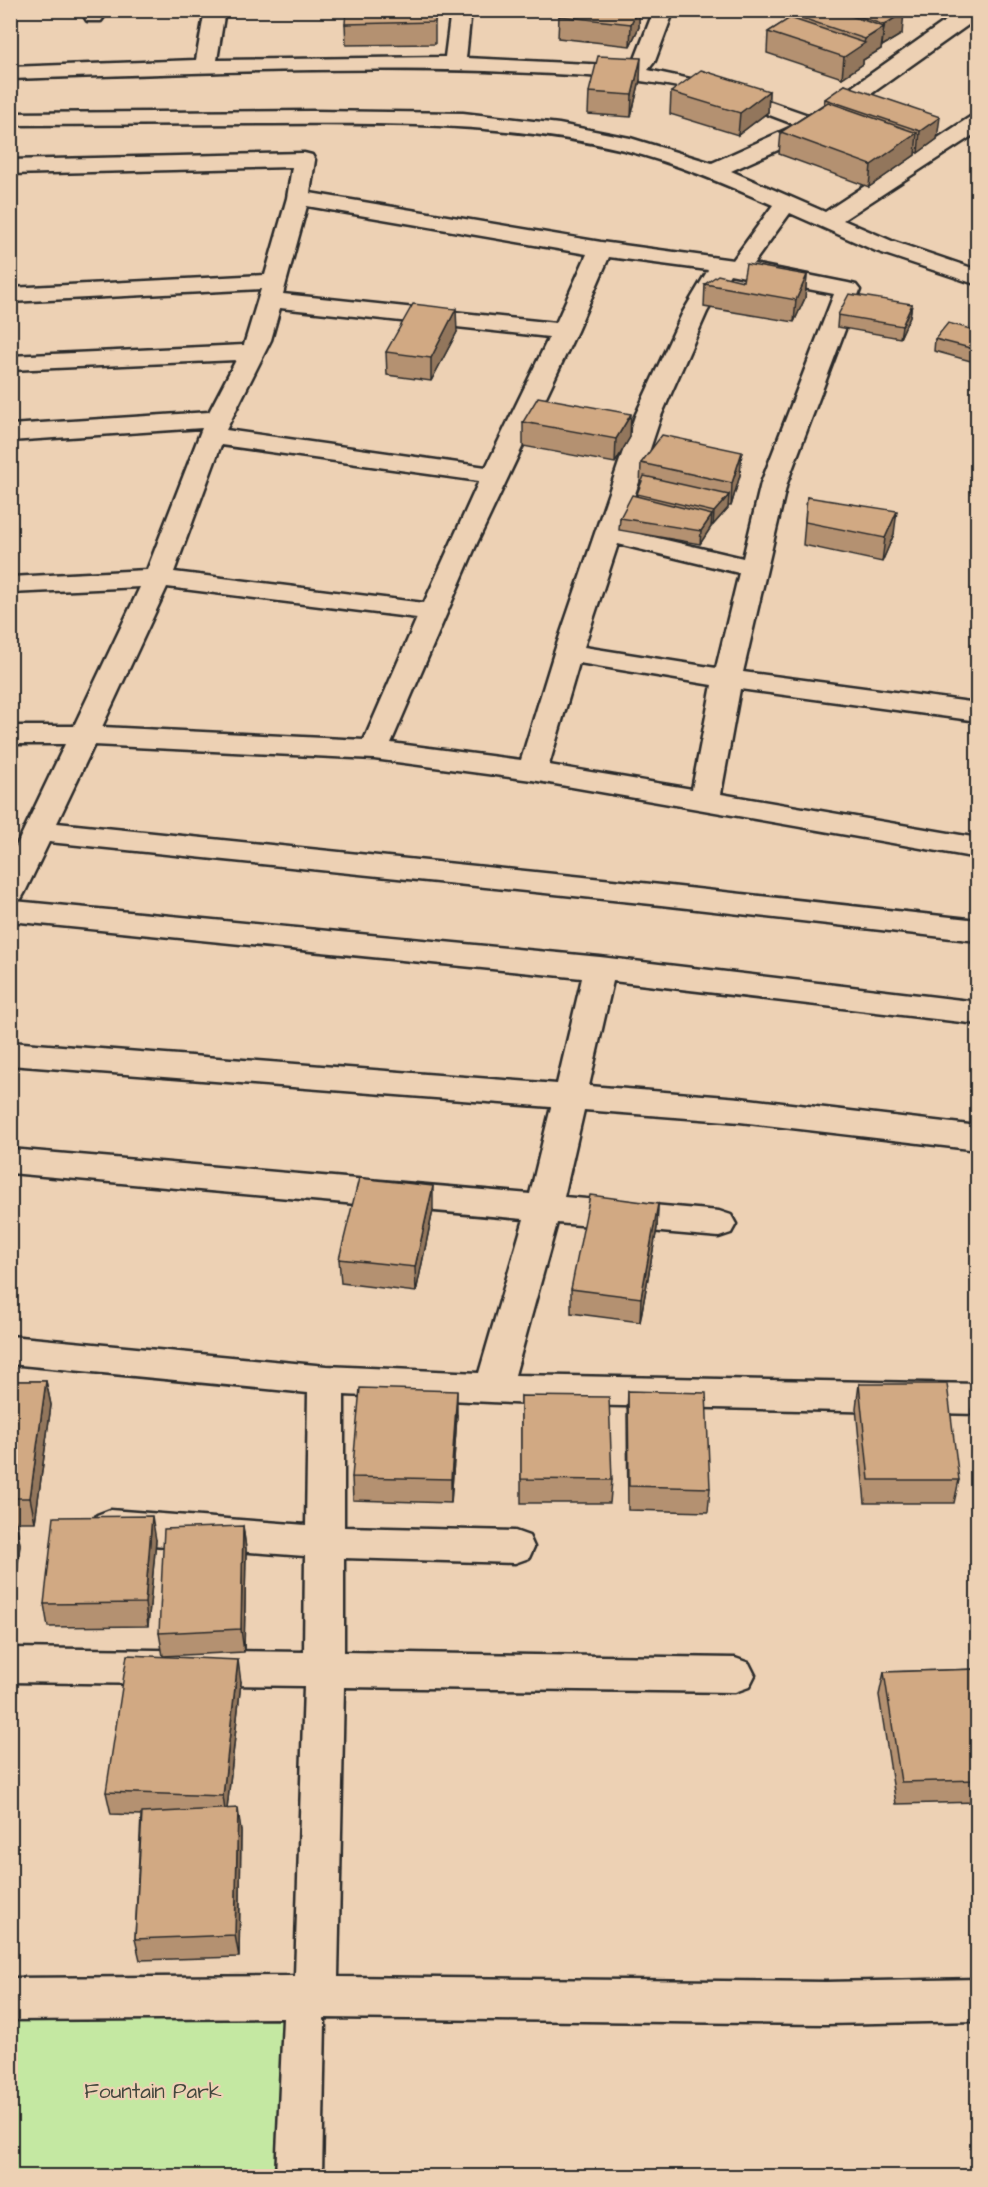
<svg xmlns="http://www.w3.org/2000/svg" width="988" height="2187" font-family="'Architects Daughter',sans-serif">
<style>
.green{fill:#c4e8a2;stroke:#788a66;stroke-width:1.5}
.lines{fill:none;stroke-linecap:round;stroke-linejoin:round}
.minor-casing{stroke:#2b2b2b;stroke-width:5}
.minor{fill:#edd1b4;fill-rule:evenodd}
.wall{fill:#b49171;stroke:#2b2b2b;stroke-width:1.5}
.shaded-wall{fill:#92765c;stroke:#2b2b2b;stroke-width:1.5}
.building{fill:#d1a983;stroke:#2b2b2b;stroke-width:1.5}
.labels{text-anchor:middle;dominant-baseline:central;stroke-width:4.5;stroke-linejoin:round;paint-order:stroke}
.near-park-label{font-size:21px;fill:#42473d;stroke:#edd1b4}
</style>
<rect width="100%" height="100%" fill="#edd1b4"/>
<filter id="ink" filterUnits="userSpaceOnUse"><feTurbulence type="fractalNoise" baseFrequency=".0167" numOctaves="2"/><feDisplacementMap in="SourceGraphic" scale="12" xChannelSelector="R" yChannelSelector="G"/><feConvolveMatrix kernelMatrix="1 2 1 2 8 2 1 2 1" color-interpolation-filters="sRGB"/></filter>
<g filter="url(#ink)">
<polygon class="green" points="11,2007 315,2009 283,2117 275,2176 11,2176"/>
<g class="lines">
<defs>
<g id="minor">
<polygon points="80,10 100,10 104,17 101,21 87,21"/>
<path d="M 205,10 L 225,10 L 217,60 L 445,57 L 451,10 L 471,10 L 466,58 L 609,65 L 627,64 L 635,59 L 654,10 L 674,10 L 655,61 L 648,70 L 728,87 L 811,116 L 961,10 L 978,10 L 978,18 L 816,133 L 731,171 L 825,212 L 970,117 L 978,116 L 978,132 L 843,220 L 892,241 L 978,270 L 978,285 L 876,251 L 790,213 L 753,264 L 848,283 L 856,285 L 860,290 L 787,483 L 743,672 L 978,703 L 978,721 L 740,689 L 721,794 L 978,838 L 978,858 L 532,780 L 374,759 L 94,745 L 57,823 L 661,885 L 978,920 L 978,941 L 661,905 L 49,842 L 25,892 L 21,899 L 14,901 L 600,957 L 978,1002 L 978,1024 L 613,981 L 589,1086 L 740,1098 L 978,1126 L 978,1150 L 740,1122 L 584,1110 L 564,1197 L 719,1211 L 731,1215 L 736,1224 L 731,1233 L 719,1237 L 557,1223 L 515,1375 L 978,1384 L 978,1414 L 531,1404 L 344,1395 L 344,1527 L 515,1531 L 529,1536 L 534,1547 L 529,1558 L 515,1563 L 344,1558 L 344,1652 L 735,1658 L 749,1663 L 755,1675 L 749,1687 L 735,1692 L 344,1687 L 338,1977 L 826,1982 L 978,1979 L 978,2021 L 826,2024 L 323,2018 L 325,2022 L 322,2176 L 276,2176 L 283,2018 L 10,2020 L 10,1978 L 295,1976 L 304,1686 L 10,1682 L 10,1648 L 304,1652 L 305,1556 L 110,1542 L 97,1537 L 91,1526 L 97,1515 L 110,1510 L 306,1525 L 308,1393 L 10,1364 L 10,1336 L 326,1366 L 479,1373 L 524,1219 L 10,1173 L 10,1149 L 530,1194 L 551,1107 L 10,1065 L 10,1042 L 557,1084 L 582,978 L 10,921 L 10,859 L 65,744 L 10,744 L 10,726 L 74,726 L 140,587 L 10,593 L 10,577 L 147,570 L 202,428 L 10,441 L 10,425 L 209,412 L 236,360 L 10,370 L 10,356 L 244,345 L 261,289 L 10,302 L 10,288 L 265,275 L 287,198 L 292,167 L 10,174 L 10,160 L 304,153 L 312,155 L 315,160 L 310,193 L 601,242 L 733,260 L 773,205 C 724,184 676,163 624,150 C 509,123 391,123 273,124 C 186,124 98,125 10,125 L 10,113 L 313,111 L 463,113 L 559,124 L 630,138 L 712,163 L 796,125 C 761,112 726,97 689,89 C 623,75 554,74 486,71 C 327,66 169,74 10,79 L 10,67 L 196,60 ZM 307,206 L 587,254 L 556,323 L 283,294 ZM 609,257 L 708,270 L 683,312 L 635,416 L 554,653 L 521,760 L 391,743 L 477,543 L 577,331 ZM 730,274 L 834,294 L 761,483 L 743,558 L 623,530 L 661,416 L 707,312 ZM 280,308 L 549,337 L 486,467 L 226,430 L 271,340 ZM 221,445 L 479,481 L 424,603 L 174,572 ZM 618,544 L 739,573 L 716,668 L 584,647 ZM 167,587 L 417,618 L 364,740 L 102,727 ZM 579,663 L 712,685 L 692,789 L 549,765 Z"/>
</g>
</defs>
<use href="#minor" class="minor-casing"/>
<use href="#minor" class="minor"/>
</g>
<g class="wall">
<polygon points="435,10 435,44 346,45 345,24"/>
<polygon points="639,10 639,27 630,46 558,38 559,16"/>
<polygon points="791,10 899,10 902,34 882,46 881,49 863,60 863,64 842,78 767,53 768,32 786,21 787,13"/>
<polygon points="640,80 631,117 588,114 589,92"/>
<polygon points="845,85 937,139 918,153 915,152 915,155 869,187 779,154 781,132 824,104 825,99"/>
<polygon points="769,91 768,112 738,135 670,114 671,92"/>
<polygon points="807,275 805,298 794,322 704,307 705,284"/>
<polygon points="912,304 910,316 900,338 837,327 838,315"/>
<polygon points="978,331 978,363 934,351 935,339"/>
<polygon points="457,332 431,381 387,375 386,352"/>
<polygon points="523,422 630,437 615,463 523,446"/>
<polygon points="641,463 740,475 731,506 728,506 728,508 713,525 711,524 711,527 700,544 619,530 620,518 637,496 640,486"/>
<polygon points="807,497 894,534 882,562 803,545"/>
<polygon points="658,1204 657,1228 640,1322 571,1313 571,1289"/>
<polygon points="433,1210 416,1292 341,1283 339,1259"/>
<polygon points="10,1381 46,1381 51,1405 35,1522 16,1522 20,1544 10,1638"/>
<polygon points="859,1384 959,1480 954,1503 865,1503 856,1408"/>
<polygon points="976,1388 978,1388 978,1448 971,1411"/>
<polygon points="628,1391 710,1488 708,1512 628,1510 627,1415"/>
<polygon points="521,1396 612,1480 610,1503 521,1503"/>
<polygon points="457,1415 451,1503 353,1500 352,1477"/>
<polygon points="243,1526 246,1549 244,1652 163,1656 159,1633"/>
<polygon points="156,1540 148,1626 48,1627 44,1604"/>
<polygon points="978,1669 978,1802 896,1804 879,1695 884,1672"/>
<polygon points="241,1682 227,1809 241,1831 239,1957 140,1960 135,1939 141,1815 111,1814 106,1792"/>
</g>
<g class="shaded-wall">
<polygon points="637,10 639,10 639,27 630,46 631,24"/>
<polygon points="904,12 902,34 882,46 884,25"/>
<polygon points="884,27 881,49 863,60 863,64 842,78 844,57 864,43 865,39"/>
<polygon points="641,58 640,80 631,117 632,95"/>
<polygon points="769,91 768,112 738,135 740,113"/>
<polygon points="940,117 937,139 918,153 920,131"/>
<polygon points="917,133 915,155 869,187 871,165"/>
<polygon points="807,275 805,298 794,322 796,300"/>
<polygon points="912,304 910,316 900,338 902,326"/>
<polygon points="456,309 457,332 431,381 431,358"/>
<polygon points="631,414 630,437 615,463 616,439"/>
<polygon points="742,452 740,475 731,506 732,483"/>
<polygon points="729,495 728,508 713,525 714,512"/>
<polygon points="897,511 894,534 882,562 885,538"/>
<polygon points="712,515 711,527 700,544 701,531"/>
<polygon points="433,1186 433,1210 416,1292 415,1267"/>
<polygon points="658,1204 657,1228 640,1322 641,1298"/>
<polygon points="46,1381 51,1405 35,1522 30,1498"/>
<polygon points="457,1391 457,1415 451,1503 451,1479"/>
<polygon points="152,1516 156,1540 148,1626 145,1603"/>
<polygon points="15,1520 20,1544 11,1638 10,1567"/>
<polygon points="243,1526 246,1549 244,1652 241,1629"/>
<polygon points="238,1660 241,1682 226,1818 223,1796"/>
<polygon points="238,1808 241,1831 239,1957 235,1935"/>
</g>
<g class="building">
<polygon points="346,10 435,10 435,22 345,24"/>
<polygon points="562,10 637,10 631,24 559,16"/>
<polygon points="791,10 833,10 884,27 865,39 787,13"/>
<polygon points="841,10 899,10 904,12 884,25"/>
<polygon points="790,18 865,43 844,57 768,32"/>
<polygon points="598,56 641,58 632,95 589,92"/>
<polygon points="701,70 769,91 740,113 671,92"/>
<polygon points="845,85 940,117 920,131 825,99"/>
<polygon points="828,102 917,133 871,165 781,132"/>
<polygon points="746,264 807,275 796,300 705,284 718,275 743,281"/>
<polygon points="849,294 912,304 902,326 838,315"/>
<polygon points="413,304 456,309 431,358 386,352"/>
<polygon points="948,323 978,331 978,350 935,339"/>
<polygon points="538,397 631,414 616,439 523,422"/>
<polygon points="662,435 742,452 732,483 641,463"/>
<polygon points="644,476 729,495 714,512 637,494"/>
<polygon points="632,495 712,515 701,531 620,518"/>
<polygon points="807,497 897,511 885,538 805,522"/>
<polygon points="359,1178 433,1186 415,1267 339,1259"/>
<polygon points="590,1195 658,1204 641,1298 571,1289"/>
<polygon points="10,1381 46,1381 30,1498 10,1498"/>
<polygon points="859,1384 947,1384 959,1480 869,1480"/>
<polygon points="360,1388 457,1391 451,1479 352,1477"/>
<polygon points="628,1391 706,1393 710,1488 629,1486"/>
<polygon points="521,1396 609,1397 612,1480 521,1479"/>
<polygon points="152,1516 145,1603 44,1604 54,1517"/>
<polygon points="15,1520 10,1567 10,1521"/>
<polygon points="243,1526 241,1629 159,1633 164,1529"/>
<polygon points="127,1655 238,1660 223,1796 106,1792"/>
<polygon points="978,1669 978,1780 901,1782 884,1672"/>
<polygon points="238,1808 235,1935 135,1939 142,1813"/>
</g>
</g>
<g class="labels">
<g class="near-park-label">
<text x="153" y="2091">Fountain Park</text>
</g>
</g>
<rect width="988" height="2187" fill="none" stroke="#edd1b4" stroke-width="36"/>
<rect x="18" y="18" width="952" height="2151" fill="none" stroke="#2b2b2b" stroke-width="2" filter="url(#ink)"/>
</svg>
